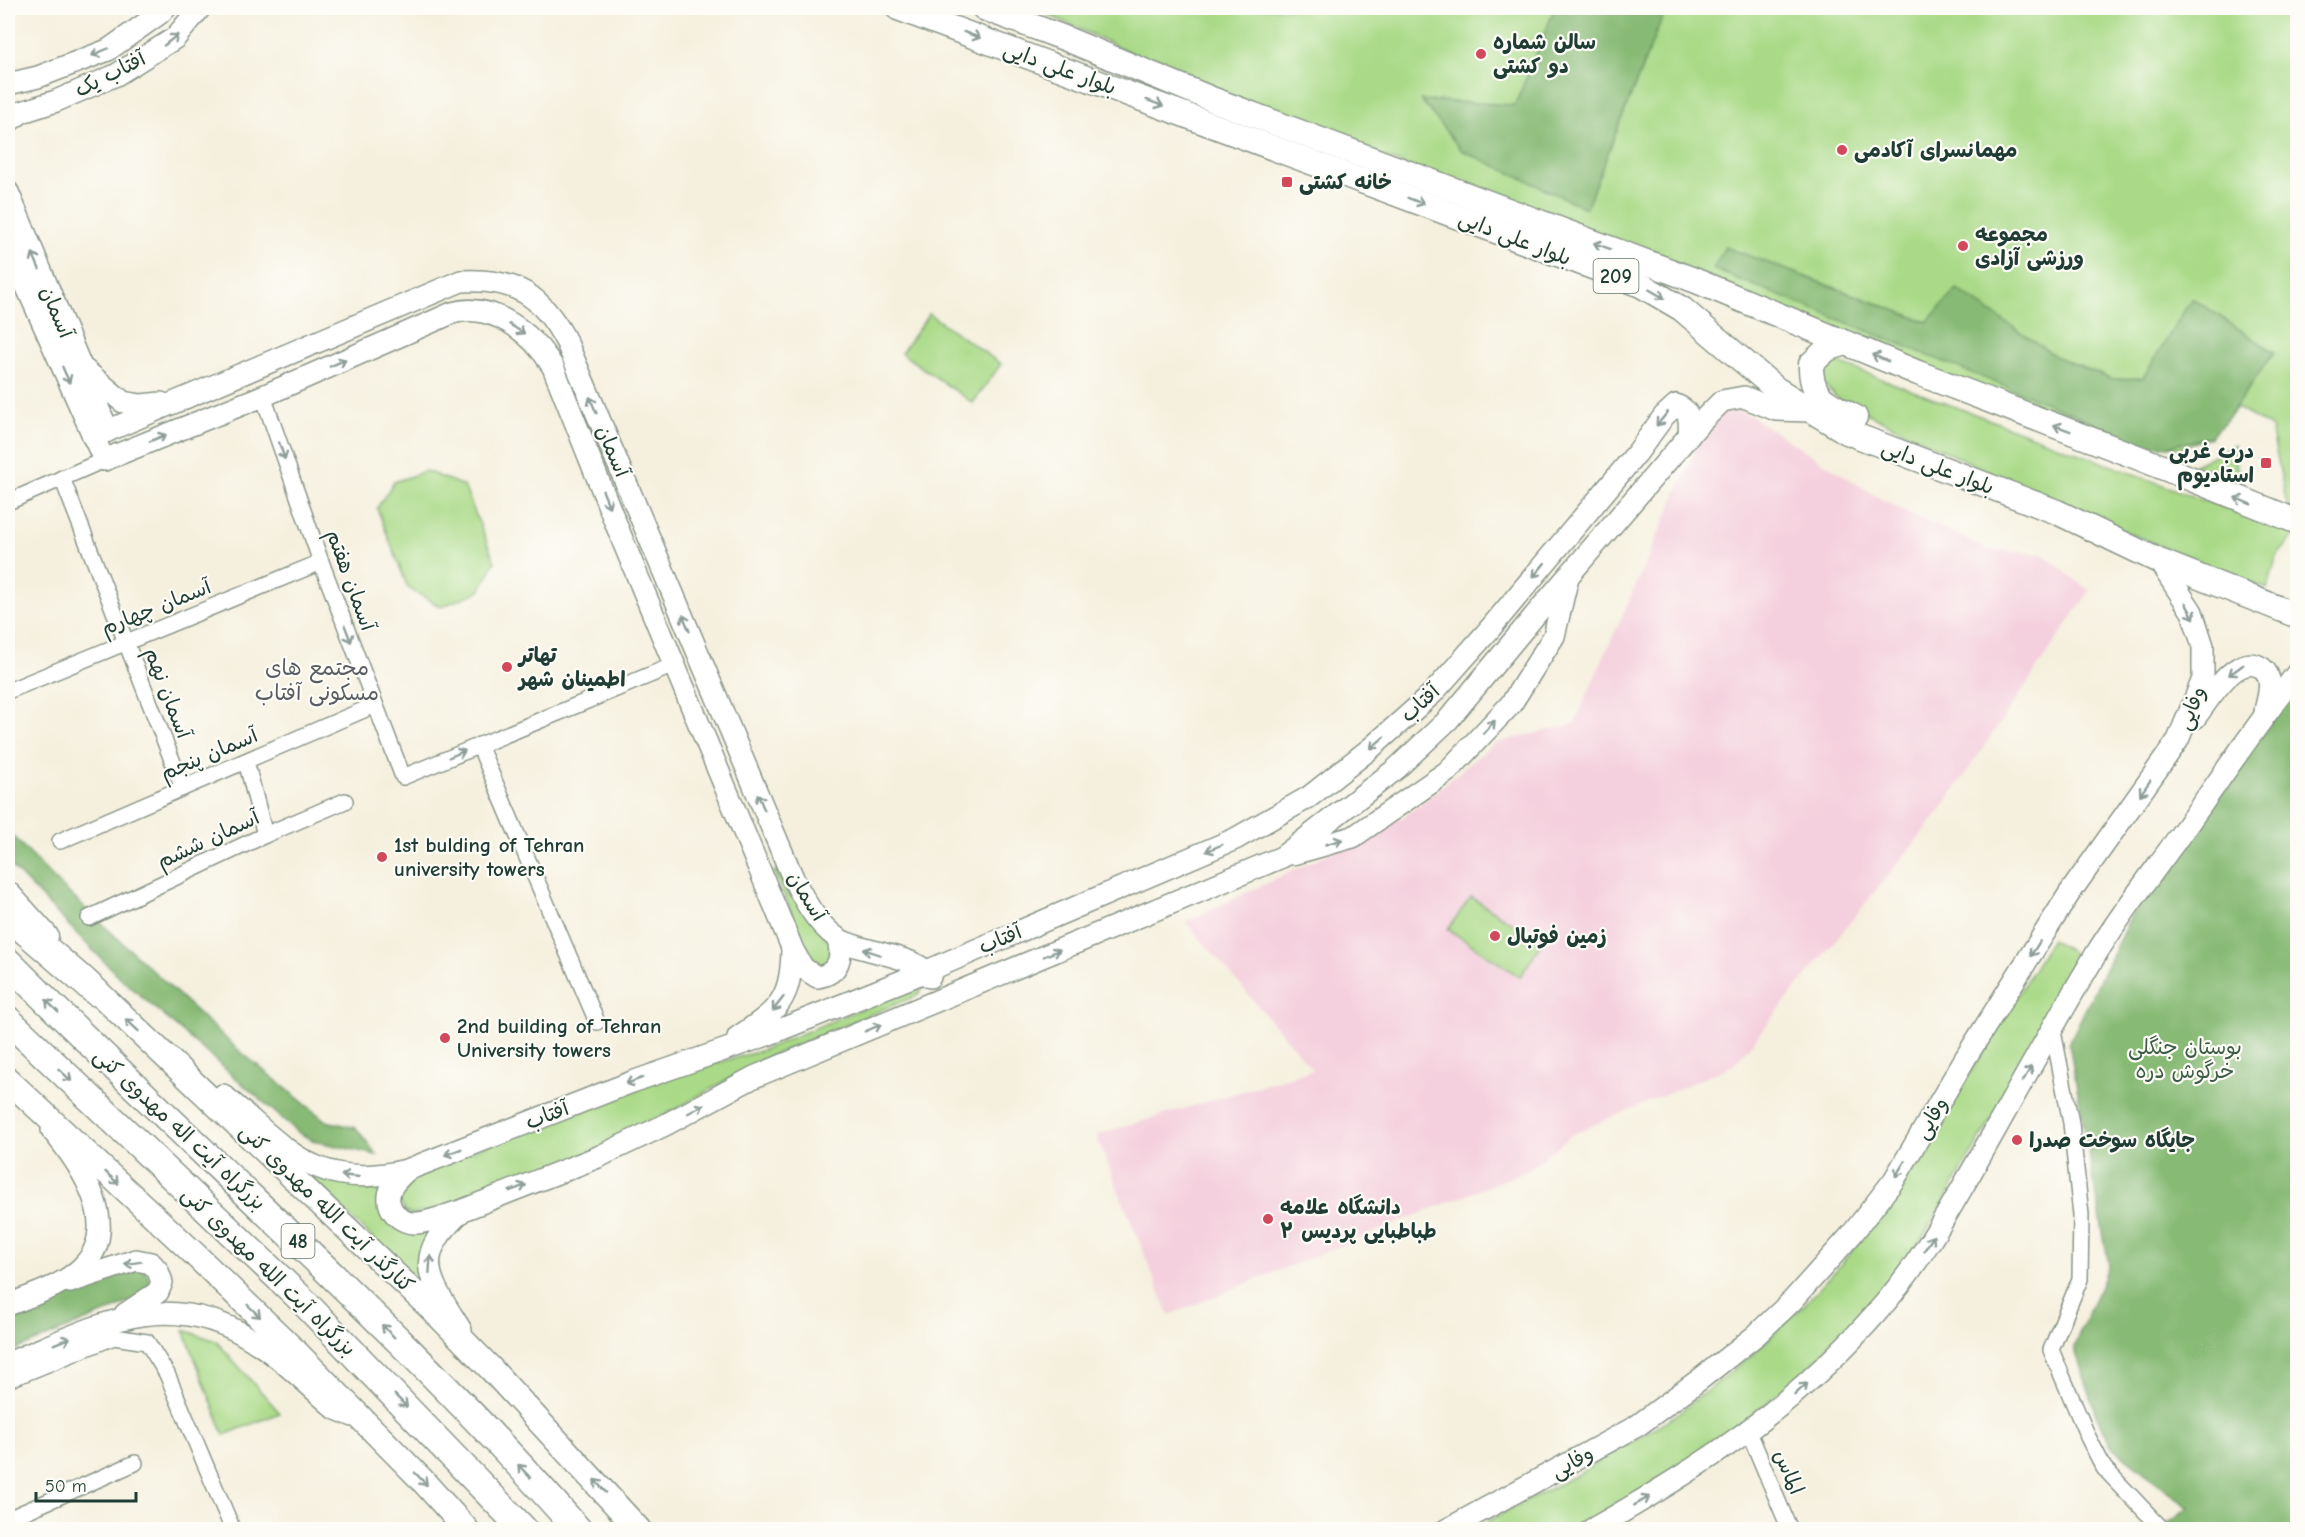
<svg xmlns="http://www.w3.org/2000/svg" width="2305" height="1537" font-family="'Comic Neue','Playpen Sans Arabic',sans-serif">
<style>
.built{fill:#f4cfdd}
.green{fill:#aada88;stroke:#648c5e;stroke-width:1.5}
.forest{fill:#87ba74;stroke:#537c54;stroke-width:1.5}
.lines{fill:none;stroke-linecap:round;stroke-linejoin:round}
.street-casing{stroke:#8a9689;stroke-width:18}
.secondary-casing{stroke:#8a9689;stroke-width:24}
.primary-casing{stroke:#8a9689;stroke-width:27}
.highway-casing{stroke:#8a9689;stroke-width:30}
.street{stroke:#fff;stroke-width:15}
.secondary{stroke:#fff;stroke-width:21}
.primary{stroke:#fff;stroke-width:24}
.highway{stroke:#fff;stroke-width:27}
.oneway{stroke:#8f9e9a}
.poi-dot{fill:#d1495b;stroke:#fdfcf7;stroke-width:2}
.labels{text-anchor:middle;dominant-baseline:central;stroke-width:4.5;stroke-linejoin:round;paint-order:stroke}
.shield{fill:#fdfcf7;stroke:#62766e;stroke-width:1.5}
.shield-label{font-size:20px;font-weight:bold;fill:#1f3d34}
.poi-label{font-size:21px;font-weight:bold;fill:#1f3d34;stroke:#fdfcf7;text-anchor:start}
.street-label{font-size:21px;fill:#1f3d34;stroke:#fdfcf7}
.park-label{font-size:21px;fill:#3b5c45;stroke:#fdfcf7}
.neighbourhood-label{font-size:22px;fill:#585d63;stroke:#fdfcf7}
</style>
<rect width="100%" height="100%" fill="#fdfcf7"/>
<filter id="ink" filterUnits="userSpaceOnUse"><feTurbulence type="fractalNoise" baseFrequency=".0167" numOctaves="2"/><feDisplacementMap in="SourceGraphic" scale="12" xChannelSelector="R" yChannelSelector="G"/><feConvolveMatrix kernelMatrix="1 2 1 2 8 2 1 2 1" color-interpolation-filters="sRGB"/></filter>
<filter id="wash" filterUnits="userSpaceOnUse"><feTurbulence type="fractalNoise" baseFrequency=".008" numOctaves="4" result="noise"/><feDisplacementMap in="SourceGraphic" scale="24" xChannelSelector="R" yChannelSelector="G"/><feGaussianBlur stdDeviation="1.35" result="paint"/><feColorMatrix in="noise" values="0 0 0 0 0 0 0 0 0 0 0 0 0 0 0 0 0 1.4 0 .05"/><feComposite in="paint" operator="in"/></filter>
<g filter="url(#wash)">
<rect width="100%" height="100%" fill="#f5f0de"/>
<polygon class="built" points="1723,412 1744,412 1884,501 1987,550 2042,554 2090,591 1938,814 1734,1065 1573,1134 1526,1171 1169,1315 1096,1135 1313,1070 1186,922 1404,817 1495,743 1574,724 1702,436"/>
<g class="green">
<polygon points="1033,8 2297,8 2297,507 2287,505 2271,427 2237,408 2210,437 2179,448 2029,411 1207,87"/>
<polygon points="929,314 1001,364 973,403 901,353"/>
<polygon points="1831,360 2277,528 2296,534 2277,556 2267,589 2067,508 1932,445 1838,399 1821,381 1824,369"/>
<polygon points="2234,445 2236,464 2243,486 2191,467"/>
<polygon points="426,471 464,486 495,562 480,591 441,607 408,588 377,508 394,482"/>
<polygon points="781,868 830,944 830,960 822,966 813,964 806,954 799,930 774,872"/>
<polygon points="1471,897 1542,942 1520,977 1448,929"/>
<polygon points="2052,939 2084,961 1919,1244 1874,1302 1808,1369 1724,1438 1605,1514 1576,1529 1471,1530 1580,1473 1679,1413 1752,1355 1804,1305 1838,1268 1887,1207"/>
<polygon points="918,985 921,990 918,995 768,1057 619,1141 458,1206 408,1215 395,1196 408,1177 625,1089 760,1051"/>
<polygon points="278,1149 388,1181 383,1205 441,1223 435,1297"/>
<polygon points="184,1330 216,1341 280,1413 224,1435"/>
</g>
<g class="forest">
<polygon points="1555,8 1666,8 1586,208 1461,150 1421,100 1515,105"/>
<polygon points="1725,247 1927,322 1957,289 2057,357 2112,379 2143,378 2192,298 2274,352 2227,419 2210,437 2162,447 2132,442 2081,417 1713,269"/>
<polygon points="2297,686 2297,1529 2163,1529 2161,1527 2189,1508 2111,1446 2096,1412 2074,1347 2109,1265 2069,1043 2131,916"/>
<polygon points="8,831 58,883 236,1048 326,1121 356,1128 377,1155 314,1141 299,1133 119,977 8,863"/>
<polygon points="138,1266 145,1270 150,1281 142,1295 117,1308 8,1353 8,1315 47,1298"/>
</g>
</g>
<g filter="url(#ink)">
<g class="lines">
<defs>
<g id="street">
<polyline points="263,396 321,562 403,777 674,665"/>
<polyline points="62,478 183,788"/>
<polyline points="8,502 104,460"/>
<polyline points="8,691 321,562"/>
<polyline points="479,745 597,1022"/>
<polyline points="246,761 265,835"/>
<polyline points="60,841 375,705"/>
<polyline points="89,918 265,835 345,801"/>
<polyline points="2053,1031 2071,1123 2081,1215 2080,1279 2051,1350 2088,1437 2104,1468 2163,1530"/>
<polyline points="8,1380 114,1337 147,1342 167,1374 233,1530"/>
<polyline points="1749,1432 1790,1530"/>
<polyline points="8,1519 135,1463"/>
</g>
<g id="secondary">
<polyline points="8,84 38,77 108,50 159,14 165,8"/>
<polyline points="8,122 22,112 56,101 116,75 175,38 200,8"/>
<polyline points="8,192 108,431"/>
<path d="M 8,245 L 104,460 L 263,396 L 452,313 C 493,301 533,334 553,367 L 622,539 L 793,950 L 803,968 L 817,977 C 839,974 844,956 837,938"/>
<polyline points="85,370 123,402 141,405 161,403"/>
<path d="M 93,437 L 461,281 C 516,278 542,295 567,343 L 793,878 C 804,900 816,923 837,938 C 859,953 920,955 930,977"/>
<path d="M 2195,718 C 2208,701 2237,650 2262,668 C 2275,678 2268,697 2265,711"/>
<polyline points="1293,854 1353,837 1448,771 1511,704 1554,636 1567,581"/>
<path d="M 738,1037 C 778,1010 791,1001 792,950"/>
<path d="M 223,1095 C 287,1149 316,1192 407,1170 L 632,1082 L 767,1035 L 927,971 L 1235,839 L 1309,797 L 1371,748 L 1433,693 L 1488,631 L 1637,453 L 1664,416 L 1676,405 C 1691,411 1690,421 1689,436"/>
<path d="M 407,1170 C 402,1175 395,1181 392,1187 C 382,1204 397,1223 415,1223 C 429,1223 446,1215 460,1211"/>
<polyline points="70,1282 136,1260 151,1263 158,1271 162,1282 158,1292 125,1314"/>
<path d="M 8,1305 C 32,1295 61,1287 81,1268 C 124,1228 81,1165 52,1130"/>
<path d="M 461,1330 C 428,1277 410,1258 463,1210 L 598,1157 L 665,1125 L 754,1077 L 1282,857 L 1396,769 L 1448,720 L 1546,602 L 1698,425 L 1722,401 L 1744,397 L 1776,410 L 1810,411"/>
<path d="M 8,1363 C 91,1329 164,1284 251,1339 C 282,1358 309,1386 336,1409 L 353,1416"/>
<polyline points="1446,1530 1637,1426 1699,1380 1755,1336 1792,1301 1852,1234 1894,1180 1966,1057 2069,894 2178,740 2203,679 2203,646 2192,612 2159,561"/>
<path d="M 1591,1530 C 1702,1467 1793,1408 1878,1311 C 1920,1264 1950,1209 1981,1155 C 2019,1088 2056,1020 2096,954 C 2120,915 2148,879 2175,842 C 2216,786 2254,727 2298,672"/>
</g>
<g id="primary">
<polyline points="898,8 1641,285 1682,309 1776,389 1847,432 2057,512 2159,561 2298,616"/>
<polyline points="984,8 1064,38 1214,100 1694,280 1918,373 2142,459 2298,522"/>
<path d="M 1846,343 L 1827,349 L 1811,364 C 1810,398 1827,403 1855,417"/>
<polyline points="8,894 46,936"/>
<polyline points="83,978 440,1317 491,1369 639,1530"/>
<polyline points="8,1080 187,1247 295,1351 422,1480 467,1530"/>
</g>
<g id="highway">
<polyline points="8,916 96,992"/>
<path d="M 8,962 C 196,1152 401,1328 578,1530"/>
<polyline points="8,1020 298,1296 524,1530"/>
</g>
</defs>
<use href="#street" class="street-casing"/>
<use href="#secondary" class="secondary-casing"/>
<use href="#primary" class="primary-casing"/>
<use href="#highway" class="highway-casing"/>
<use href="#street" class="street"/>
<use href="#secondary" class="secondary"/>
<use href="#primary" class="primary"/>
<use href="#highway" class="highway"/>
</g>
<defs><path id="oneway-shaft" d="M-6 0H5M1.5-3L5.5 0L1.5 3" fill="none" stroke-width="1.6" stroke-linecap="round" stroke-linejoin="round" transform="scale(1.5)"/></defs>
<g class="oneway">
<use href="#oneway-shaft" transform="translate(972 35) rotate(20)"/>
<use href="#oneway-shaft" transform="translate(171 40) rotate(-38)"/>
<use href="#oneway-shaft" transform="translate(100 52) rotate(157)"/>
<use href="#oneway-shaft" transform="translate(1155 103) rotate(20)"/>
<use href="#oneway-shaft" transform="translate(1416 201) rotate(21)"/>
<use href="#oneway-shaft" transform="translate(1602 246) rotate(-160)"/>
<use href="#oneway-shaft" transform="translate(36 261) rotate(-113)"/>
<use href="#oneway-shaft" transform="translate(1657 294) rotate(30)"/>
<use href="#oneway-shaft" transform="translate(517 329) rotate(32)"/>
<use href="#oneway-shaft" transform="translate(1880 358) rotate(-157)"/>
<use href="#oneway-shaft" transform="translate(338 363) rotate(-24)"/>
<use href="#oneway-shaft" transform="translate(66 375) rotate(66)"/>
<use href="#oneway-shaft" transform="translate(593 405) rotate(-113)"/>
<use href="#oneway-shaft" transform="translate(1662 419) rotate(130)"/>
<use href="#oneway-shaft" transform="translate(2062 428) rotate(-159)"/>
<use href="#oneway-shaft" transform="translate(158 438) rotate(-22)"/>
<use href="#oneway-shaft" transform="translate(282 451) rotate(71)"/>
<use href="#oneway-shaft" transform="translate(606 499) rotate(68)"/>
<use href="#oneway-shaft" transform="translate(2243 501) rotate(-157)"/>
<use href="#oneway-shaft" transform="translate(1539 570) rotate(130)"/>
<use href="#oneway-shaft" transform="translate(2190 611) rotate(61)"/>
<use href="#oneway-shaft" transform="translate(686 623) rotate(-113)"/>
<use href="#oneway-shaft" transform="translate(348 634) rotate(69)"/>
<use href="#oneway-shaft" transform="translate(2236 670) rotate(144)"/>
<use href="#oneway-shaft" transform="translate(1489 727) rotate(-47)"/>
<use href="#oneway-shaft" transform="translate(1377 743) rotate(139)"/>
<use href="#oneway-shaft" transform="translate(457 754) rotate(-23)"/>
<use href="#oneway-shaft" transform="translate(2145 788) rotate(125)"/>
<use href="#oneway-shaft" transform="translate(761 802) rotate(-113)"/>
<use href="#oneway-shaft" transform="translate(1334 842) rotate(-16)"/>
<use href="#oneway-shaft" transform="translate(1214 848) rotate(157)"/>
<use href="#oneway-shaft" transform="translate(2035 949) rotate(122)"/>
<use href="#oneway-shaft" transform="translate(872 952) rotate(-162)"/>
<use href="#oneway-shaft" transform="translate(1052 953) rotate(-23)"/>
<use href="#oneway-shaft" transform="translate(778 1004) rotate(128)"/>
<use href="#oneway-shaft" transform="translate(52 1006) rotate(-135)"/>
<use href="#oneway-shaft" transform="translate(132 1025) rotate(-137)"/>
<use href="#oneway-shaft" transform="translate(873 1028) rotate(-23)"/>
<use href="#oneway-shaft" transform="translate(2027 1074) rotate(-59)"/>
<use href="#oneway-shaft" transform="translate(65 1075) rotate(43)"/>
<use href="#oneway-shaft" transform="translate(634 1081) rotate(160)"/>
<use href="#oneway-shaft" transform="translate(696 1109) rotate(-28)"/>
<use href="#oneway-shaft" transform="translate(453 1152) rotate(159)"/>
<use href="#oneway-shaft" transform="translate(1900 1169) rotate(121)"/>
<use href="#oneway-shaft" transform="translate(350 1176) rotate(-174)"/>
<use href="#oneway-shaft" transform="translate(112 1178) rotate(43)"/>
<use href="#oneway-shaft" transform="translate(518 1188) rotate(-21)"/>
<use href="#oneway-shaft" transform="translate(1929 1243) rotate(-58)"/>
<use href="#oneway-shaft" transform="translate(133 1263) rotate(171)"/>
<use href="#oneway-shaft" transform="translate(430 1264) rotate(-86)"/>
<use href="#oneway-shaft" transform="translate(254 1311) rotate(44)"/>
<use href="#oneway-shaft" transform="translate(388 1331) rotate(-135)"/>
<use href="#oneway-shaft" transform="translate(62 1341) rotate(-22)"/>
<use href="#oneway-shaft" transform="translate(1801 1389) rotate(-43)"/>
<use href="#oneway-shaft" transform="translate(401 1401) rotate(45)"/>
<use href="#oneway-shaft" transform="translate(524 1471) rotate(-133)"/>
<use href="#oneway-shaft" transform="translate(421 1479) rotate(46)"/>
<use href="#oneway-shaft" transform="translate(600 1486) rotate(-133)"/>
<use href="#oneway-shaft" transform="translate(1642 1501) rotate(-29)"/>
</g>
</g>
<g class="poi-dot">
<circle cx="1481" cy="54" r="6"/>
<circle cx="1842" cy="150" r="6"/>
<rect x="1281" y="176" width="12" height="12" rx="3"/>
<circle cx="1963" cy="246" r="6"/>
<rect x="2260" y="457" width="12" height="12" rx="3"/>
<circle cx="507" cy="667" r="6"/>
<circle cx="382" cy="857" r="6"/>
<circle cx="1495" cy="936" r="6"/>
<circle cx="445" cy="1038" r="6"/>
<circle cx="2017" cy="1140" r="6"/>
<circle cx="1268" cy="1219" r="6"/>
</g>
<g class="labels">
<g class="shield">
<rect x="1593.5" y="259" width="45" height="34" rx="4.5"/>
<rect x="281.5" y="1224" width="33" height="34" rx="4.5"/>
</g>
<g class="shield-label">
<text x="1616" y="276">209</text>
<text x="298" y="1241">48</text>
</g>
<g class="poi-label">
<text x="1493" y="42">سالن شماره<tspan x="1493" dy="24">دو کشتی</tspan></text>
<text x="1854" y="150">مهمانسرای آکادمی</text>
<text x="1299" y="182">خانه کشتی</text>
<text x="1975" y="234">مجموعه<tspan x="1975" dy="24">ورزشی آزادی</tspan></text>
<text x="2254" y="451" text-anchor="end">درب غربی<tspan x="2254" dy="24">استادیوم</tspan></text>
<text x="519" y="655">تهاتر<tspan x="519" dy="24">اطمینان شهر</tspan></text>
<text x="394" y="845">1st bulding of Tehran<tspan x="394" dy="24">university towers</tspan></text>
<text x="1507" y="936">زمین فوتبال</text>
<text x="457" y="1026">2nd building of Tehran<tspan x="457" dy="24">University towers</tspan></text>
<text x="2029" y="1140">جایگاه سوخت صدرا</text>
<text x="1280" y="1207">دانشگاه علامه<tspan x="1280" dy="24">طباطبایی پردیس ۲</tspan></text>
</g>
<g class="street-label">
<text transform="translate(1060 68) rotate(20)">بلوار علی دایی</text>
<text transform="translate(110 74) rotate(-27)">آفتاب یک</text>
<text transform="translate(1515 238) rotate(21)">بلوار علی دایی</text>
<text transform="translate(57 312) rotate(67)">آسمان</text>
<text transform="translate(613 451) rotate(67)">آسمان</text>
<text transform="translate(1938 467) rotate(21)">بلوار علی دایی</text>
<text transform="translate(351 580) rotate(70)">آسمان هفتم</text>
<text transform="translate(156 607) rotate(-22)">آسمان چهارم</text>
<text transform="translate(168 693) rotate(69)">آسمان نهم</text>
<text transform="translate(1420 703) rotate(-43)">آفتاب</text>
<text transform="translate(2191 708) rotate(-68)">وفایی</text>
<text transform="translate(209 754) rotate(-23)">آسمان پنجم</text>
<text transform="translate(208 839) rotate(-25)">آسمان ششم</text>
<text transform="translate(807 896) rotate(58)">آسمان</text>
<text transform="translate(1000 939) rotate(-23)">آفتاب</text>
<text transform="translate(547 1115) rotate(-21)">آفتاب</text>
<text transform="translate(1931 1118) rotate(-59)">وفایی</text>
<text transform="translate(180 1129) rotate(43)">بزرگراه آیت اله مهدوی کنی</text>
<text transform="translate(327 1208) rotate(44)">کنارگذر آیت الله مهدوی کنی</text>
<text transform="translate(269 1271) rotate(44)">بزرگراه آیت الله مهدوی کنی</text>
<text transform="translate(1572 1462) rotate(-29)">وفایی</text>
<text transform="translate(1789 1472) rotate(67)">الماس</text>
</g>
<g class="park-label">
<text x="2185" y="1047">بوستان جنگلی<tspan x="2185" dy="24">خرگوش دره</tspan></text>
</g>
<g class="neighbourhood-label">
<text x="317" y="668">مجتمع های<tspan x="317" dy="25">مسکونی آفتاب</tspan></text>
</g>
</g>
<rect width="2305" height="1537" fill="none" stroke="#fdfcf7" stroke-width="30"/>
<path d="M36 1492v9h100v-9" fill="none" stroke="#1f3d34" stroke-width="3"/>
<text x="45" y="1492" font-size="18" fill="#1f3d34" stroke="#fdfcf7" stroke-width="4.5" paint-order="stroke">50 m</text>
</svg>
